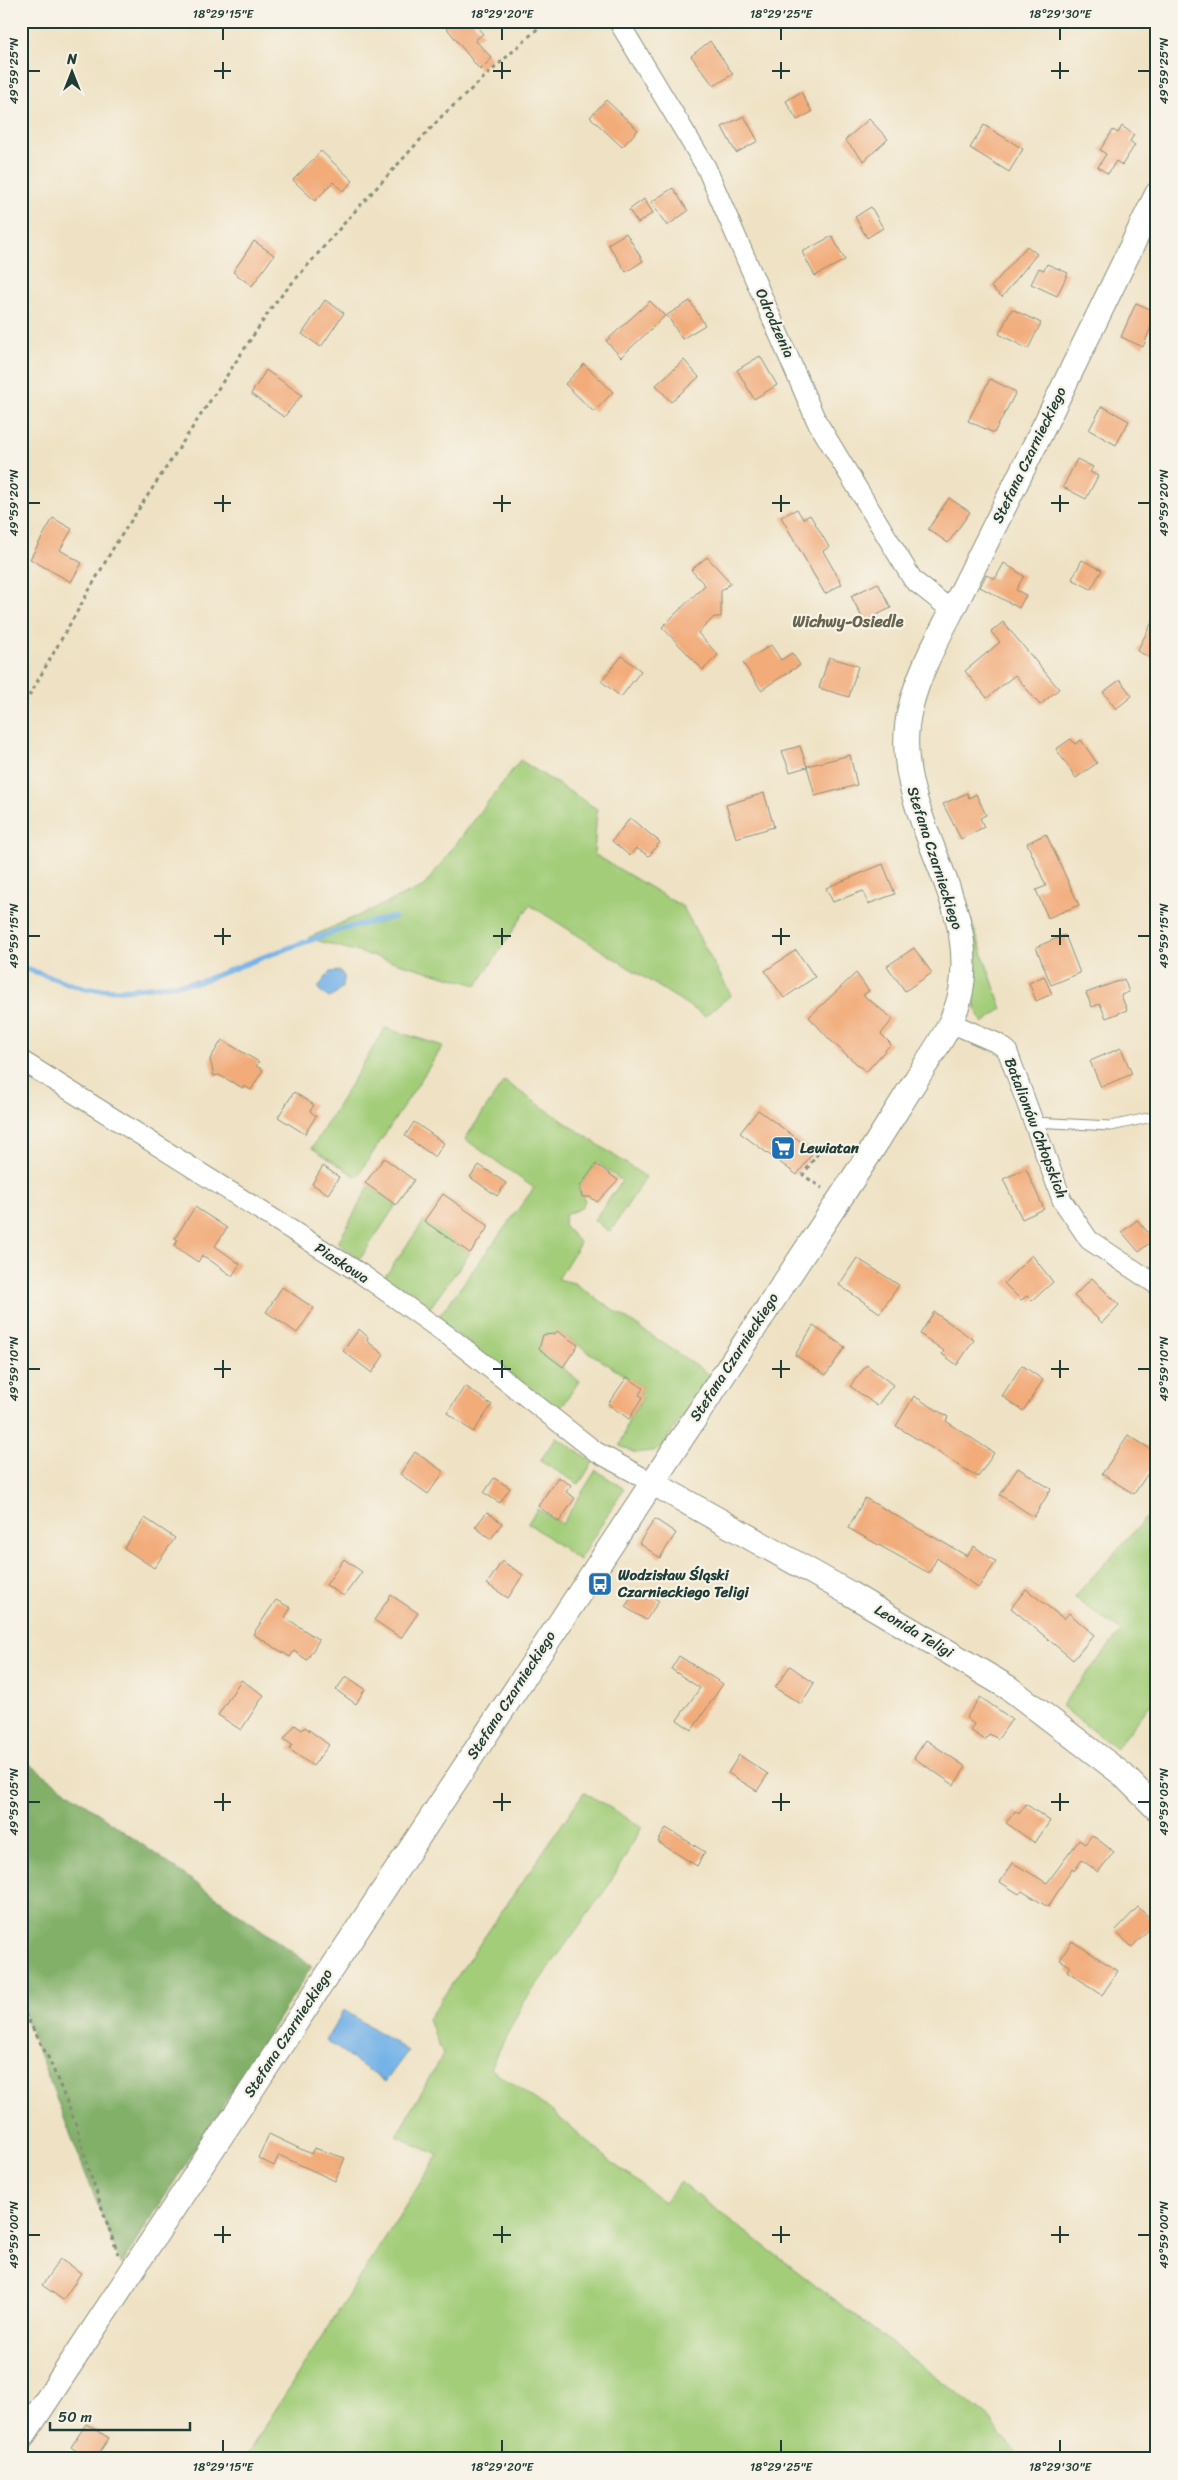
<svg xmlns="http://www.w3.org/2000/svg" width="1178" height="2480" font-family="Sriracha,sans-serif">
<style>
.green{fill:#a3cd79;stroke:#618556}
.forest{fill:#82b069;stroke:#50764e}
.water{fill:#74b2e7;stroke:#4a788e}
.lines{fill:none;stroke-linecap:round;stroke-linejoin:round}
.stream{stroke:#74b2e7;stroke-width:5.5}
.building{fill:#f2ac7a}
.service-casing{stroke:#87907c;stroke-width:11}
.minor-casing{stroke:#87907c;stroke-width:21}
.tertiary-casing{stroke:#87907c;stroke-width:26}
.path{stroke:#87907c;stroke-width:3;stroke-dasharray:4 4;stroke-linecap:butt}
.service{stroke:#fff;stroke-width:9}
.minor{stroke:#fff;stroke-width:19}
.tertiary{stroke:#fff;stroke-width:24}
.ticks{fill:none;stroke:#1f3d34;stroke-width:2}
.labels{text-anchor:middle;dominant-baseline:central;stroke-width:4.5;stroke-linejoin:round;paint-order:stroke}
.street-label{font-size:15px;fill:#1f3d34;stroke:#f7f3e8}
.poi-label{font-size:15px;font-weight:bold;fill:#1f3d34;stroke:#f7f3e8;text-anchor:start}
.neighbourhood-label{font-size:16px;font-weight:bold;fill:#69644c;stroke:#f7f3e8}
.neatline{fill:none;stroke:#1f3d34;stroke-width:2}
.ticks-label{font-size:12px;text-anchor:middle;fill:#1f3d34}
</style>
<rect width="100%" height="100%" fill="#f7f3e8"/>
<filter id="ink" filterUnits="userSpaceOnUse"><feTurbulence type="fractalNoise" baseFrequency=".02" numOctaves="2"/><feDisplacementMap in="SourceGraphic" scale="10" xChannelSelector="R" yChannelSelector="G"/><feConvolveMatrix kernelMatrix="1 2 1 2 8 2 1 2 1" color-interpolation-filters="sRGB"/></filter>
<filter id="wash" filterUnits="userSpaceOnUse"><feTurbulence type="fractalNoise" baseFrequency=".0096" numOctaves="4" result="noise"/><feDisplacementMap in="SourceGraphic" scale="20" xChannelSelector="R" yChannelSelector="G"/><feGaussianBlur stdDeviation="1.12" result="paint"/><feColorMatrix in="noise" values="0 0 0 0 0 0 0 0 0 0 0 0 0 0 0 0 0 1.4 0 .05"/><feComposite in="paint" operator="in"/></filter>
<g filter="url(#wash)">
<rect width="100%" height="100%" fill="#efe2c4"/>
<g class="green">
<polygon points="520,760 597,809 594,854 683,907 731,995 705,1016 530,905 477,985 308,938 424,886"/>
<path d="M 968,912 L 1002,1009 L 983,1023 C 967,1000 977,987 976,962 C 975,945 972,929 968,912 Z"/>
<polygon points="385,1028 443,1046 357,1177 312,1148"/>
<polygon points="504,1081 646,1177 610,1232 594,1220 622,1181 597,1162 578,1189 585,1201 581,1208 565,1215 564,1226 580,1243 558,1279 574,1283 710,1375 660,1450 635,1453 620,1446 629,1419 643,1398 639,1395 643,1388 557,1331 553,1337 543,1335 540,1344 545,1347 542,1351 579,1381 559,1411 437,1319 534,1188 465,1139"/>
<polygon points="369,1186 396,1205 360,1259 338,1243"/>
<polygon points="424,1221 470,1253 429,1309 384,1278"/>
<polygon points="556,1437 593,1462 579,1484 540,1461"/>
<polygon points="596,1470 624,1489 579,1560 528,1523 537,1509 562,1524"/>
<polygon points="1157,1506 1157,1696 1116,1749 1061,1706 1121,1631 1074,1597"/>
<polygon points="584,1792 642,1827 608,1886 522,2005 490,2068 549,2109 615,2165 664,2202 680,2182 987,2416 1021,2459 244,2459 438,2155 396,2136 443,2055 428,2019"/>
</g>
<polygon class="forest" points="21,1758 312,1966 121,2265 21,2007"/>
<g class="water">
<path d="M 340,971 L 344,976 C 345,986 339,994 329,998 L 319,990 L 319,986 L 330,972 Z"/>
<polygon points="344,2010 408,2051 385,2082 326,2040"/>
</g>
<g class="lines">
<polyline class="stream" points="21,967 85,989 121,990 199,982 266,956 342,929 394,917"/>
</g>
<g id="blocks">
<g class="building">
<polygon points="441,21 472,21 483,34 475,40 492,58 480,70"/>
<polygon points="710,41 733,74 714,86 691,56"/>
<polygon points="801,92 812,112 797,120 786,101"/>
<polygon points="606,100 638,130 622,147 590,117"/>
<polygon points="744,116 758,141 736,153 722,127"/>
<polygon points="869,119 888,139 864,161 845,140"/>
<polygon points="984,125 1023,149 1009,172 970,148"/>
<polygon points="1122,126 1134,135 1130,141 1135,145 1122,165 1116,161 1108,174 1098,167 1106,154 1100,150 1113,130 1118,133"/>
<polygon points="321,151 353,181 343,191 333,182 315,201 293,180"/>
<polygon points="673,188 688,211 667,226 651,202"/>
<polygon points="644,199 653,213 638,223 629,210"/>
<polygon points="871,207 883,228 867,238 855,217"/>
<polygon points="626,233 643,261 626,272 608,244"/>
<polygon points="832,236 845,260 815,276 802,252"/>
<polygon points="254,241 274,255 252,286 233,272"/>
<polygon points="1027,246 1037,254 1002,297 991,287"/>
<polygon points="1047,264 1068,273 1057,296 1031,284 1039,268 1044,270"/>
<polygon points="325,300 344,313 321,347 302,334"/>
<polygon points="650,301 665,316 621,357 606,341"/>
<polygon points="690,301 705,325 682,339 667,315"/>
<polygon points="1136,303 1157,312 1143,347 1121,337"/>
<polygon points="1012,309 1041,323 1028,349 999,334"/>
<polygon points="760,356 777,385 754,399 737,370"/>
<polygon points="684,360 699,377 671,402 656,385"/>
<polygon points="584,364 613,392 594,412 565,384"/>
<polygon points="266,370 302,395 284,417 251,394"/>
<polygon points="990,379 1016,392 994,433 968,421"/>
<polygon points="1102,406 1129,421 1116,445 1089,430"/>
<polygon points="1077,459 1093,467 1090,472 1098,476 1086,499 1063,487"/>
<polygon points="949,498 970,512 948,543 928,529"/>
<polygon points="797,509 803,519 810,515 829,547 823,551 842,584 825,594 781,517"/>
<polygon points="53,518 72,529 60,550 82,563 71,582 30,559"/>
<polygon points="707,557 731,583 721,591 721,617 714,617 698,633 718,655 703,670 662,627 705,585 691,570"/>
<polygon points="1082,560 1102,570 1091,589 1072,579"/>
<polygon points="1004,563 1024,576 1016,590 1026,595 1019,608 980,587 986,575 995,579"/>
<polygon points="878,583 891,608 864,621 851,596"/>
<polygon points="1157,613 1157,661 1137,651"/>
<polygon points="1003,622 1059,689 1040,705 1015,675 987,698 965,671 1000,642 991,632"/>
<polygon points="771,645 781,660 792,653 800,665 761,690 743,663"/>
<polygon points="622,656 641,671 621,697 601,681"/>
<polygon points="829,657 858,666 849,697 819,688"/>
<polygon points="1120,680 1132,696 1116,709 1103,692"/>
<polygon points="1071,739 1075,744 1081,740 1097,763 1076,778 1056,749"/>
<polygon points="800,746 807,767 790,772 782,751"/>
<polygon points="850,755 857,785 815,796 807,766"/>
<polygon points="764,793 774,827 736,838 726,805"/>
<polygon points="967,793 969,798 976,794 986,815 980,818 984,827 961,839 943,804"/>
<polygon points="630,818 660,842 649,856 636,848 630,856 612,841"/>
<polygon points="1046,834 1079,905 1048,918 1036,890 1046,886 1027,843"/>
<polygon points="883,864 895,894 868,904 863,891 833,902 826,888"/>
<polygon points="1065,935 1080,973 1051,985 1036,947"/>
<polygon points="914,948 932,973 905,991 887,966"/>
<polygon points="796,950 815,977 784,998 765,971"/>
<polygon points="856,973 869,991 863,995 893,1019 881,1034 891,1044 866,1072 831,1041 809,1017"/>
<polygon points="1044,976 1052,994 1036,1001 1029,983"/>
<polygon points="1124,979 1129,992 1121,995 1127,1010 1106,1018 1100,1004 1092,1007 1086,993"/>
<polygon points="222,1040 259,1062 256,1066 263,1070 251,1090 244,1086 243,1088 219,1075 214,1076 210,1059"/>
<polygon points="1121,1048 1132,1074 1101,1087 1090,1061"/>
<polygon points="294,1092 314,1105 310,1111 316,1116 305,1134 278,1117"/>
<polygon points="758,1110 814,1151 797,1175 740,1133"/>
<polygon points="414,1122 444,1143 435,1157 405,1136"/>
<polygon points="384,1158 414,1180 396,1205 365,1183"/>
<polygon points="596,1164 618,1180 597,1202 590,1197 582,1197 580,1186"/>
<polygon points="479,1165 506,1183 497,1196 470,1177"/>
<polygon points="323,1166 339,1177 328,1194 312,1184"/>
<polygon points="1026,1169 1044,1209 1022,1219 1003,1179"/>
<polygon points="443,1194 489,1226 470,1253 424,1221"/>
<polygon points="195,1207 227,1228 215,1246 240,1264 232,1276 207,1258 202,1256 198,1262 174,1246 178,1240 175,1238"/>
<polygon points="1137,1220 1154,1239 1139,1252 1122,1232"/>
<polygon points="1032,1255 1053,1282 1032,1301 1027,1296 1021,1300 1004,1283"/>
<polygon points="857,1258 899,1285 880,1313 839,1285"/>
<polygon points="1092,1278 1119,1305 1102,1323 1074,1296"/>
<polygon points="282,1287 314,1308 297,1333 266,1312"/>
<polygon points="934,1312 974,1340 957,1365 942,1354 944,1351 920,1334"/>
<polygon points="813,1326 845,1347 826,1375 795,1355"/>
<polygon points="359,1329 368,1337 367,1341 384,1355 372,1373 343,1351"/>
<polygon points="557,1331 578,1345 563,1367 539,1349 543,1335 555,1334"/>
<polygon points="867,1365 893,1385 877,1406 850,1386"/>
<polygon points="1022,1365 1043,1380 1023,1411 1002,1396"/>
<polygon points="627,1377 643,1388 639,1395 643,1397 629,1419 608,1404"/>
<polygon points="465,1386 492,1405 473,1432 447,1413"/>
<polygon points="914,1396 948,1417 946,1421 994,1453 978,1477 896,1426"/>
<polygon points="1128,1435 1157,1453 1157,1460 1134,1494 1102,1474"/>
<polygon points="415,1452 444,1472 428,1494 400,1474"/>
<polygon points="1018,1468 1051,1489 1034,1517 1000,1495"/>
<polygon points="558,1477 571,1485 566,1492 575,1498 559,1522 538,1506"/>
<polygon points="494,1478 510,1488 500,1503 484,1493"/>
<polygon points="865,1498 967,1556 974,1546 996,1562 978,1588 937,1558 929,1573 848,1528"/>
<polygon points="487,1512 502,1523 491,1539 475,1527"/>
<polygon points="145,1518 175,1538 154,1568 124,1548"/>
<polygon points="655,1519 676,1533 660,1558 639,1543"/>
<polygon points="344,1559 362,1572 344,1596 326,1585"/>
<polygon points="502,1561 523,1575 508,1598 487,1584"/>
<polygon points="638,1587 659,1601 646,1620 625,1607"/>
<polygon points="1026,1589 1064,1619 1069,1613 1094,1635 1073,1660 1011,1608"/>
<polygon points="391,1595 418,1613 401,1638 374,1620"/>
<polygon points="276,1600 291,1608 285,1617 319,1640 307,1660 294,1651 290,1657 253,1634"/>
<polygon points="679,1656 723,1684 692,1730 677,1720 700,1688 671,1669"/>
<polygon points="790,1666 814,1683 801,1704 775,1688"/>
<polygon points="346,1676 365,1689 356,1704 336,1690"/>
<polygon points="241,1680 264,1695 241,1730 218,1715"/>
<polygon points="980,1697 1012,1719 998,1739 989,1734 985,1740 970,1730 974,1724 966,1718"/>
<polygon points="295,1725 302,1730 305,1727 329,1745 313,1766 289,1749 292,1745 284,1739"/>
<polygon points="926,1740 966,1767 954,1785 914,1758"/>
<polygon points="739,1755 768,1774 757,1791 728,1773"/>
<polygon points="1026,1804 1050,1821 1035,1843 1006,1823 1015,1811 1019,1814"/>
<polygon points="666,1828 705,1852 697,1866 658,1842"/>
<polygon points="1092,1835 1114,1852 1098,1872 1082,1860 1074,1871 1072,1869 1048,1907 1022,1891 1019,1894 1000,1882 1013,1863 1047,1883 1079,1840 1085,1844"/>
<polygon points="1138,1907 1155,1923 1132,1947 1115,1931"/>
<polygon points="1072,1941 1118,1971 1102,1995 1067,1971 1070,1966 1060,1960"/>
<polygon points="269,2134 311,2154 314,2148 345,2158 335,2181 279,2155 274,2166 258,2158"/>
<polygon points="60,2259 81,2273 63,2300 42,2285"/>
<polygon points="86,2424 109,2438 95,2459 89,2459 71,2447"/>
</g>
</g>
</g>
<g filter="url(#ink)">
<use href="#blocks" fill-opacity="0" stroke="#87907c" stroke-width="1"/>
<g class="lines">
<defs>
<polyline id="service" points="1033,1122 1111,1126 1157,1116"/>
<g id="minor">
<polyline points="618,21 706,167 816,420 913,580 951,610"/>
<polyline points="951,1023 997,1043 1007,1050 1062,1200 1089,1240 1157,1285"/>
<polyline points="21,1060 360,1273 450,1337 595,1451 651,1482"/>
</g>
<g id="tertiary">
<polyline points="651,1482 849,1593 1009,1688 1122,1774 1157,1809"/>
<path d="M 21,2439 L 868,1156 C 885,1129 902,1102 919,1075 C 936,1048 955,1023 961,991 C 980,892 886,809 910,709 C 920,667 942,631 961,593 C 976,563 991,533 1006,503 C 1057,401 1107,297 1157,194"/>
</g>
</defs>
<use href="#service" class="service-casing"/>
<use href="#minor" class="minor-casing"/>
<use href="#tertiary" class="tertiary-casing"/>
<g class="path">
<polyline points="1152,174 1157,164"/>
<polyline points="21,710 115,545 274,304 347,220 442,116 546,21"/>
<polyline points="818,1153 803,1175 822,1188"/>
<polyline points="21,2006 49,2059 77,2127 89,2171 118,2254"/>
</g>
<use href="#service" class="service"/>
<use href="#minor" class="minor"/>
<use href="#tertiary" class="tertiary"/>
</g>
</g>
<path class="ticks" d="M 223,28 L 223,40M 502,28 L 502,40M 781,28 L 781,40M 1060,28 L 1060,40M 223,62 L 223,79M 502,62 L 502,79M 781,62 L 781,79M 1060,62 L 1060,79M 28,71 L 40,71M 214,71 L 231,71M 493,71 L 511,71M 772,71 L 790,71M 1051,71 L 1069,71M 1138,71 L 1150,71M 223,495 L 223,512M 502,495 L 502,512M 781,495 L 781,512M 1060,495 L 1060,512M 28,503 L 40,503M 214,503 L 231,503M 493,503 L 511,503M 772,503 L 790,503M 1051,503 L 1069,503M 1138,503 L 1150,503M 223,928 L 223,945M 502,928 L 502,945M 781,928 L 781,945M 1060,928 L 1060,945M 28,936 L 40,936M 214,936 L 231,936M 493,936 L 511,936M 772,936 L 790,936M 1051,936 L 1069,936M 1138,936 L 1150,936M 223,1360 L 223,1378M 502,1360 L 502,1378M 781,1360 L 781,1378M 1060,1360 L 1060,1378M 28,1369 L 40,1369M 214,1369 L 231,1369M 493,1369 L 511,1369M 772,1369 L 790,1369M 1051,1369 L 1069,1369M 1138,1369 L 1150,1369M 223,1793 L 223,1811M 502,1793 L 502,1811M 781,1793 L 781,1811M 1060,1793 L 1060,1811M 28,1802 L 40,1802M 214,1802 L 231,1802M 493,1802 L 511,1802M 772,1802 L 790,1802M 1051,1802 L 1069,1802M 1138,1802 L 1150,1802M 223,2226 L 223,2243M 502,2226 L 502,2243M 781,2226 L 781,2243M 1060,2226 L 1060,2243M 28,2235 L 40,2235M 214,2235 L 231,2235M 493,2235 L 511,2235M 772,2235 L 790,2235M 1051,2235 L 1069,2235M 1138,2235 L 1150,2235M 223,2440 L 223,2452M 502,2440 L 502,2452M 781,2440 L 781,2452M 1060,2440 L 1060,2452"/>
<defs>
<symbol id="supermarket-square" viewBox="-11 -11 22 22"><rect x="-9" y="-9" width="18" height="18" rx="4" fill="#1f6fb2" stroke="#f7f3e8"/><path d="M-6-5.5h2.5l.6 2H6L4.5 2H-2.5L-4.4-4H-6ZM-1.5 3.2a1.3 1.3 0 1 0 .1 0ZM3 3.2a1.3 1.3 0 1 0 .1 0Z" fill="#fff"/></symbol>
<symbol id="bus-square" viewBox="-11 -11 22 22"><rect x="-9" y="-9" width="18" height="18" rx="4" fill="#1f6fb2" stroke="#f7f3e8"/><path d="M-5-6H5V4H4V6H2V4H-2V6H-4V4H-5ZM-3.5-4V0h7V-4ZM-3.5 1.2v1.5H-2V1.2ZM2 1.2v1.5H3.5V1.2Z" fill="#fff"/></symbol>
</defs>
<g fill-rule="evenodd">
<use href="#supermarket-square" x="769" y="1134" width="28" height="28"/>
<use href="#bus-square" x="586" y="1570" width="28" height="28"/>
</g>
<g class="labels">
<g class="street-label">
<text transform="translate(775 323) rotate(66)">Odrodzenia</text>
<text transform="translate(1029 455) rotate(-64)">Stefana Czarnieckiego</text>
<text transform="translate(935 858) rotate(72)">Stefana Czarnieckiego</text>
<text transform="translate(1036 1128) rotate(69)">Batalionów Chłopskich</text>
<text transform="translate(342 1263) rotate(33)">Piaskowa</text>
<text transform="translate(734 1357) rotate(-57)">Stefana Czarnieckiego</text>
<text transform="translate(914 1631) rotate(31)">Leonida Teligi</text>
<text transform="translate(511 1695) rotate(-57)">Stefana Czarnieckiego</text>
<text transform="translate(288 2033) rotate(-57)">Stefana Czarnieckiego</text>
</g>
<g class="poi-label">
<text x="800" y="1148">Lewiatan</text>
<text x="618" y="1575">Wodzisław Śląski<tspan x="618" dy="17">Czarnieckiego Teligi</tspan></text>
</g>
<g class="neighbourhood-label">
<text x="848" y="621">Wichwy-Osiedle</text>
</g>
</g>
<rect width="1178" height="2480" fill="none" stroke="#f7f3e8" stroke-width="55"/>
<g transform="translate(72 72)" stroke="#f7f3e8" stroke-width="4" paint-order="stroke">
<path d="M0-4L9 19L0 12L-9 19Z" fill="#1f3d34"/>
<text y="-8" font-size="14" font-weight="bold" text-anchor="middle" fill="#1f3d34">N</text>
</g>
<path d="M50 2422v8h140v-8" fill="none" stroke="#1f3d34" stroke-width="2.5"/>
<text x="58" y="2422" font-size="15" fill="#1f3d34" stroke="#f7f3e8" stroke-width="4" paint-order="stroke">50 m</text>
<rect x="28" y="28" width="1122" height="2424" class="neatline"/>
<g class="ticks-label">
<text x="223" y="18">18°29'15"E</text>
<text x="502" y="18">18°29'20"E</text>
<text x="781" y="18">18°29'25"E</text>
<text x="1060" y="18">18°29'30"E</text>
<text transform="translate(14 71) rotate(-90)" y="4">49°59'25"N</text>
<text transform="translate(1164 71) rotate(-90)" y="4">49°59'25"N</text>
<text transform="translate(14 503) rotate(-90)" y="4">49°59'20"N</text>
<text transform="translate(1164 503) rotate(-90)" y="4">49°59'20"N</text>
<text transform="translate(14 936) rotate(-90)" y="4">49°59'15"N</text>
<text transform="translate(1164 936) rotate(-90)" y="4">49°59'15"N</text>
<text transform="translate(14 1369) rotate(-90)" y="4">49°59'10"N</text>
<text transform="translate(1164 1369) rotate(-90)" y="4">49°59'10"N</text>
<text transform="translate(14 1802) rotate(-90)" y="4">49°59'05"N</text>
<text transform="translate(1164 1802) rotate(-90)" y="4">49°59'05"N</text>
<text transform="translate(14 2235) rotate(-90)" y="4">49°59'00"N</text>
<text transform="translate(1164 2235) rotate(-90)" y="4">49°59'00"N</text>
<text x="223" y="2471">18°29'15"E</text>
<text x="502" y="2471">18°29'20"E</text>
<text x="781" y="2471">18°29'25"E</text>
<text x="1060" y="2471">18°29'30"E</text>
</g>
</svg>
